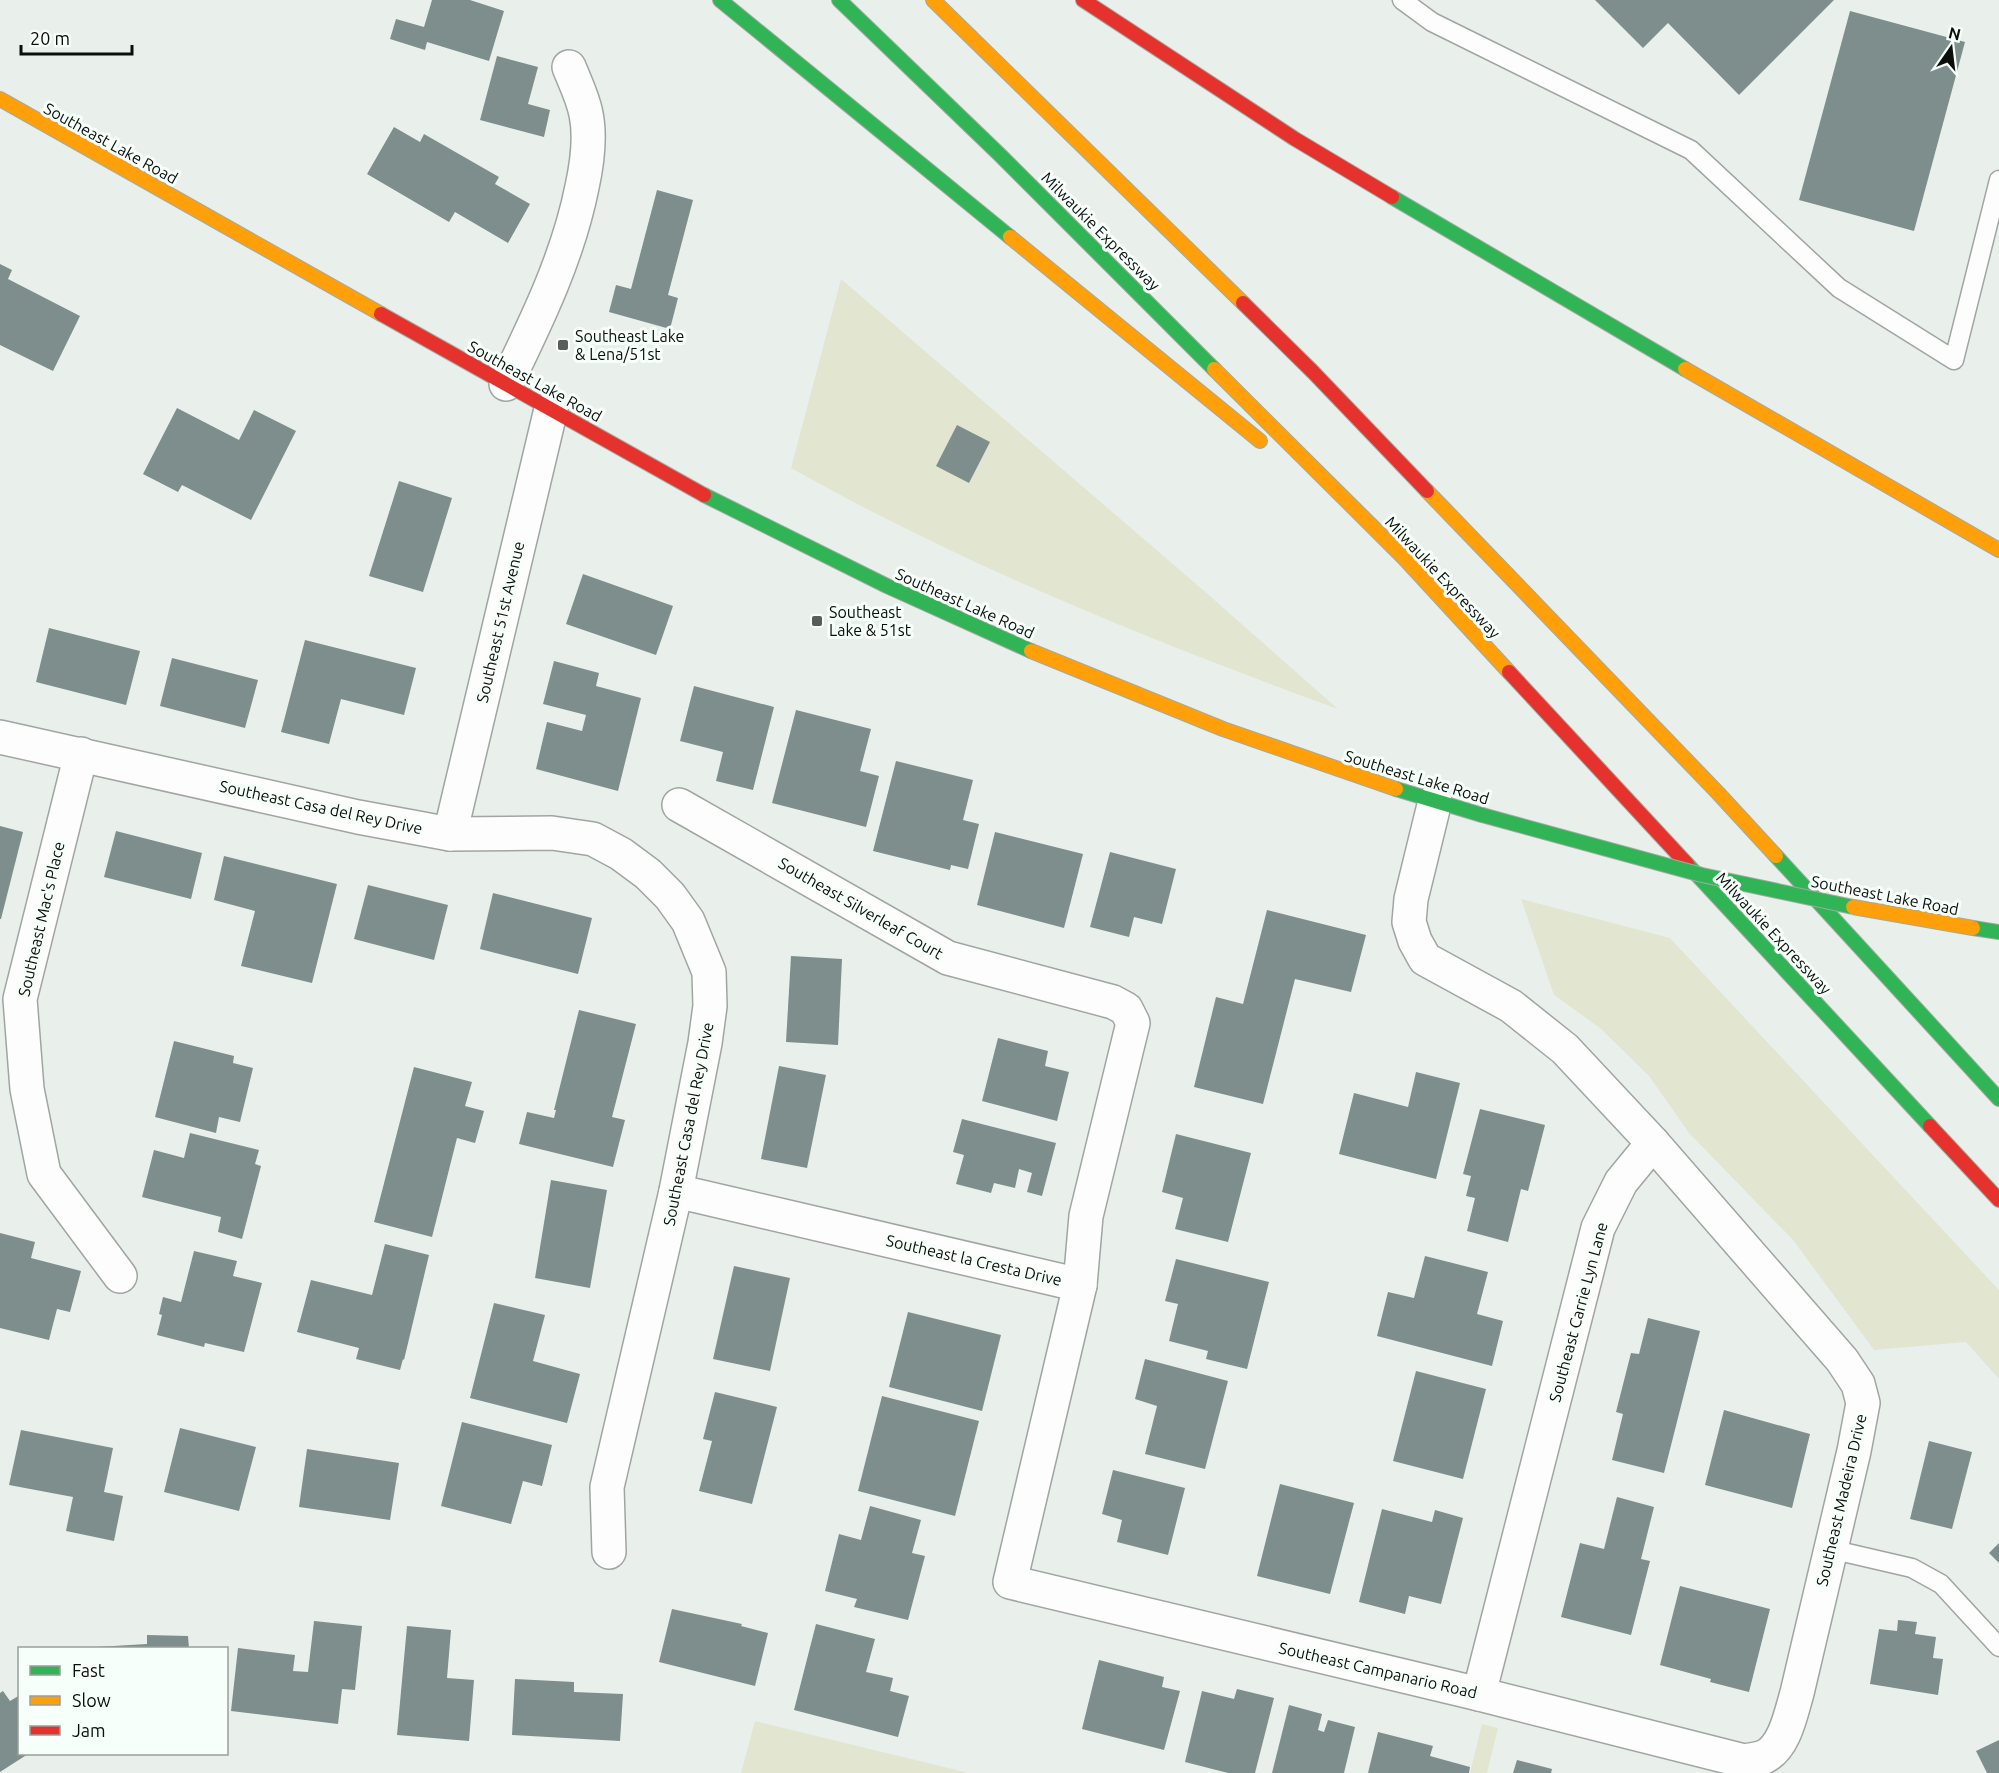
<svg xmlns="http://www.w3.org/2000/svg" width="1999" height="1773" font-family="Ubuntu,sans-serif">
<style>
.green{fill:#e2e6d0}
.building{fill:#7d8e8c}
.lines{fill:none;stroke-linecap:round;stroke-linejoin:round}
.lane-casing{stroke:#a0a5a2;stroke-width:21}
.street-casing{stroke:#a0a5a2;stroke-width:36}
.fast-casing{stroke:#a2aaa1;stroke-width:16}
.slow-casing{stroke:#a2aaa1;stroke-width:16}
.jam-casing{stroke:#a2aaa1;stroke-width:16}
.lane{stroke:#fcfdfc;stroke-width:18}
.street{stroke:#fcfdfc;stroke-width:33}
.fast{stroke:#30b455;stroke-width:14}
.slow{stroke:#ff9f0a;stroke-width:14}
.jam{stroke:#e5322d;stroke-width:14}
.fast-bridge-casing{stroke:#a2aaa1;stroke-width:16;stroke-linecap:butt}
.slow-bridge-casing{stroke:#a2aaa1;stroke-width:16;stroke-linecap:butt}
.fast-bridge{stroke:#30b455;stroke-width:14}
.slow-bridge{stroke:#ff9f0a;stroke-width:14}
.poi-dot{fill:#595e5a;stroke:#f7fffb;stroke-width:2}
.labels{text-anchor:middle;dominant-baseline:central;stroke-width:6;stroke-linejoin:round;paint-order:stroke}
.street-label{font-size:16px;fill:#0b0f0c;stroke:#f7fffb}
.poi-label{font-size:16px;fill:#0b0f0c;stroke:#f7fffb;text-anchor:start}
</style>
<rect width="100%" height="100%" fill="#e9f0ec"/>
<g class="green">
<path d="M 841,279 L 1202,589 L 1338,709 C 1151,641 965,566 791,468 Z"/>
<polygon points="1521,899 1670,938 1999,1290 1999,1379 1966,1342 1874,1350 1793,1240 1689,1133 1649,1076 1600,1028 1554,995"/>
<polygon points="755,1721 969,1773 741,1773"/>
<polygon points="1482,1724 1498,1728 1487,1773 1470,1773"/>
</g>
<g class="building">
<polygon points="432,0 470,0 504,11 489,61 427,42 425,50 390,39 396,19 424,27"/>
<polygon points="1595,0 1834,0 1739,95 1668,23 1643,48"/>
<polygon points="1850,11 1965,42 1914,231 1799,200"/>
<polygon points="497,56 538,67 528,104 550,110 544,137 480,120"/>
<polygon points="394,127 420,142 424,134 499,177 495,184 530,204 508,243 455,212 449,222 367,174"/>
<polygon points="657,190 693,200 668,295 678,298 670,329 609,312 616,285 631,289"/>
<polygon points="0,264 12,270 8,279 80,316 53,371 0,345"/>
<polygon points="177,408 239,440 254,410 296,431 251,520 182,485 178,492 143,474"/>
<polygon points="957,425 990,442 969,483 936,466"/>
<polygon points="399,481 452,498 423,592 369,576"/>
<polygon points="583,574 673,606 656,655 566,624"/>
<polygon points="49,628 140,651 126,705 36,682"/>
<polygon points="305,640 416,668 404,715 341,699 329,744 281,732"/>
<polygon points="172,658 258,680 245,728 160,706"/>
<polygon points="554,661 599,673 596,686 641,698 618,791 536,769 547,722 582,731 586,715 543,704"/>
<polygon points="694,686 774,707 753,790 716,781 723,752 680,741"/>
<polygon points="796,710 871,729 860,771 879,776 866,827 772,803"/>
<polygon points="896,761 973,780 963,820 979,824 968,869 951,865 950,870 873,851"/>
<polygon points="0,826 23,832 1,919 0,919"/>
<polygon points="116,831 202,853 191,899 104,877"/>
<polygon points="995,832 1083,854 1064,928 977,905"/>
<polygon points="1110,852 1176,869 1162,924 1134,917 1129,937 1090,927"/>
<polygon points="224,856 337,884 312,983 241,966 255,911 214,900"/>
<polygon points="368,885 448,905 434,960 354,939"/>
<polygon points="493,893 592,918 578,974 480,949"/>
<polygon points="1267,910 1366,935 1351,992 1295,979 1263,1104 1194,1087 1216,997 1243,1004"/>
<polygon points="791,956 842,959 838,1045 786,1042"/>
<polygon points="579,1010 636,1024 612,1117 625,1120 613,1167 519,1144 527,1112 554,1118 556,1110 554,1110"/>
<polygon points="998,1038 1048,1051 1045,1066 1069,1072 1057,1121 982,1101"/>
<polygon points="174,1041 234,1056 233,1063 253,1068 240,1122 219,1117 216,1133 155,1117"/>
<polygon points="779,1066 826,1075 807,1168 761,1159"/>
<polygon points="414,1067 472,1082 465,1106 484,1111 475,1143 457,1138 432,1237 374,1222"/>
<polygon points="1416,1072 1460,1083 1436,1179 1339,1154 1354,1093 1408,1107"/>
<polygon points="1480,1109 1545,1125 1528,1191 1521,1189 1508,1242 1467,1231 1475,1198 1466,1196 1471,1176 1463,1174"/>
<polygon points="962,1119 1056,1143 1042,1196 1027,1192 1032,1173 1019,1169 1015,1188 994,1183 991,1193 956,1184 964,1155 953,1152"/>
<polygon points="190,1133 259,1150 255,1164 261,1166 242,1239 218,1232 221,1217 142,1197 154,1150 184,1158"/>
<polygon points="1176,1134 1251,1153 1228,1242 1175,1229 1183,1198 1162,1192"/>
<polygon points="551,1180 607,1190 590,1288 535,1278"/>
<polygon points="0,1233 35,1242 31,1258 81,1271 70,1312 57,1309 49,1340 0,1328"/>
<polygon points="385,1244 429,1255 404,1360 403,1359 400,1370 356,1359 359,1348 297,1332 311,1280 372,1295"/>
<polygon points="194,1251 237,1261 233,1276 262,1283 244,1352 205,1343 204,1347 157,1335 162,1315 159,1314 163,1297 181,1302"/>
<polygon points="1425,1256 1488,1272 1477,1314 1503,1321 1492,1366 1377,1336 1388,1292 1414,1298"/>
<polygon points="1176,1259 1269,1282 1247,1369 1206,1359 1208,1351 1169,1341 1178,1304 1165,1301"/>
<polygon points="734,1266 790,1278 770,1371 713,1359"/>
<polygon points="494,1303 545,1315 533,1361 580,1374 567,1423 470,1398"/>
<polygon points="908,1312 1001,1335 982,1411 889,1387"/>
<polygon points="1648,1318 1700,1331 1664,1473 1612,1460 1623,1414 1616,1412 1631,1353 1639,1354"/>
<polygon points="1145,1359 1228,1381 1205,1469 1145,1454 1157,1406 1135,1399"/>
<polygon points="1416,1371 1486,1389 1463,1479 1393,1461"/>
<polygon points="715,1392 777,1407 752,1504 699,1491 712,1441 703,1439"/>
<polygon points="882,1396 979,1421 955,1516 858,1491"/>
<polygon points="1724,1410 1810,1434 1792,1508 1705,1485"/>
<polygon points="462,1422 552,1445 542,1486 523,1481 511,1524 441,1506"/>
<polygon points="180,1428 256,1447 239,1511 164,1492"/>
<polygon points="21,1430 113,1448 104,1492 123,1496 114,1541 66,1531 73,1497 9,1485"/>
<polygon points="1929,1441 1972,1452 1952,1529 1910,1519"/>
<polygon points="307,1449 399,1463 390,1520 299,1507"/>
<polygon points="1113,1470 1185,1488 1168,1555 1117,1542 1122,1520 1102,1514"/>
<polygon points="1280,1484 1354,1503 1330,1594 1257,1576"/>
<polygon points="1617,1497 1654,1507 1641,1559 1650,1561 1631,1635 1561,1617 1580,1543 1604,1549"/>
<polygon points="870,1506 921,1520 912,1553 925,1556 908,1620 854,1607 857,1599 825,1591 839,1534 861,1540"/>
<polygon points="1382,1509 1432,1522 1435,1510 1463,1518 1441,1604 1409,1596 1405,1614 1359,1602"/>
<polygon points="1999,1543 1999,1563 1989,1553"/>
<polygon points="1680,1586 1770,1609 1749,1692 1710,1682 1711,1679 1660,1665"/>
<polygon points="672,1609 742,1624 741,1626 768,1633 755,1686 659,1662"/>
<polygon points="1898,1620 1917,1622 1915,1634 1936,1637 1933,1658 1943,1659 1938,1695 1870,1684 1879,1629 1897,1631"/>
<polygon points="314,1621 362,1626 355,1690 342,1689 338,1724 231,1711 238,1648 295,1655 293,1671 308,1672"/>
<polygon points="816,1624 875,1639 866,1672 893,1678 890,1691 909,1696 898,1737 794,1710"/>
<polygon points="407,1626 451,1630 447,1678 474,1680 469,1741 397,1735"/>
<polygon points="147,1635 188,1636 189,1648 97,1648 96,1647 147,1644"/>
<polygon points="1099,1660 1164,1677 1162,1687 1180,1691 1164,1750 1082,1729"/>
<polygon points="515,1679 574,1682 574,1692 623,1694 620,1741 512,1735"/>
<polygon points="1237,1689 1274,1698 1255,1773 1228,1773 1185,1762 1202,1691 1234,1699"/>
<polygon points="3,1691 10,1701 20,1695 20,1754 28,1754 0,1772 0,1693"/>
<polygon points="1289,1705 1322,1714 1318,1730 1324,1732 1328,1720 1355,1727 1344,1773 1272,1773"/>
<polygon points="1378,1732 1433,1746 1430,1756 1470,1767 1469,1773 1368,1773"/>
<polygon points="1999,1740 1999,1773 1987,1773 1976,1751"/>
<polygon points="1517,1760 1552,1769 1551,1773 1513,1773"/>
</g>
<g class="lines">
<defs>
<g id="lane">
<polyline points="1402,0 1432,22 1691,150 1839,288 1954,360 1999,180"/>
<polyline points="1830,1549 1912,1568 1941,1584 1999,1647"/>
</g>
<g id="street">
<path d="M 506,384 C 537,320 568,257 582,187 C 587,164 591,138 586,114 C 583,98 575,82 569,67"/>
<polyline points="0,737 358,817 450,834 552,833 593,839 621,854 648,874 670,896 688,921 709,972 710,1006 705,1043 676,1191 607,1487 609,1552"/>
<polyline points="81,754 20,999 27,1089 44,1174 120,1276"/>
<path d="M 679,805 L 948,958 L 1113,1002 L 1126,1009 L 1133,1023 L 1086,1216 L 1080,1285 L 1010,1582 L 1479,1694 L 1744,1761 C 1750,1760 1758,1759 1764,1757 C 1785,1747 1791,1713 1797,1693 L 1854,1451 L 1863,1403 L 1858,1384 L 1842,1360 L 1653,1143 L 1565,1049 L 1511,1006 L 1425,959 L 1415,941 L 1409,922 L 1411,899 L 1435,801"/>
<polyline points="450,834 551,409"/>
<polyline points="676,1191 1080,1285"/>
<polyline points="1479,1694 1598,1228 1621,1182 1653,1143"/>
</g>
<g id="fast">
<polyline points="720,0 1010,237"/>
<polyline points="839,0 1000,155 1214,369"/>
<polyline points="1392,197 1685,369"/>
<polyline points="704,495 887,586 1031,651"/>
<polyline points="1396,789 1482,815"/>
<polyline points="1776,856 1999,1099"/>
<polyline points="1687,864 1930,1126"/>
<polyline points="1973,928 1999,932"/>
</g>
<g id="slow">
<polyline points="933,0 1243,303"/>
<polyline points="0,99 381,314"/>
<polyline points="1010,237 1260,441"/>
<polyline points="1214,369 1404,558 1509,672"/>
<polyline points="1685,369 1999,550"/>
<polyline points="1427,491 1718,793 1776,856"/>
<polyline points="1031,651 1223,729 1396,789"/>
</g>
<g id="jam">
<polyline points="1083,0 1295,139 1392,197"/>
<polyline points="1243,303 1313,372 1427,491"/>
<polyline points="381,314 704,495"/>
<polyline points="1509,672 1687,864"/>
<polyline points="1930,1126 1999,1200"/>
</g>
</defs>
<use href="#lane" class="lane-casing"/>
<use href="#street" class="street-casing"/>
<use href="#fast" class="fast-casing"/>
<use href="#slow" class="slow-casing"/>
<use href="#jam" class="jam-casing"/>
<use href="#lane" class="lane"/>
<use href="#street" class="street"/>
<use href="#fast" class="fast"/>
<use href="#slow" class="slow"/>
<use href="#jam" class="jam"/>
<defs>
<polyline id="fast-bridge" points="1482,815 1702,875 1853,907"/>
<polyline id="slow-bridge" points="1853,907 1973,928"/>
</defs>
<use href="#fast-bridge" class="fast-bridge-casing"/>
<use href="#slow-bridge" class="slow-bridge-casing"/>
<use href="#fast-bridge" class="fast-bridge"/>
<use href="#slow-bridge" class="slow-bridge"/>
</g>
<g class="poi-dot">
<rect x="557" y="339" width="12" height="12" rx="3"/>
<rect x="811" y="615" width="12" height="12" rx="3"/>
</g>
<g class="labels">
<g class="street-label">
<text transform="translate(111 143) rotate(29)">Southeast Lake Road</text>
<text transform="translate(1101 231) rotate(45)">Milwaukie Expressway</text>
<text transform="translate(535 381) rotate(29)">Southeast Lake Road</text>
<text transform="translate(1443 577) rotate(47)">Milwaukie Expressway</text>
<text transform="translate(965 603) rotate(24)">Southeast Lake Road</text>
<text transform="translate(500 622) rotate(-77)">Southeast 51st Avenue</text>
<text transform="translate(1417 777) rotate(17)">Southeast Lake Road</text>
<text transform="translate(321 807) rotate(12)">Southeast Casa del Rey Drive</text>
<text transform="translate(1885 895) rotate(11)">Southeast Lake Road</text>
<text transform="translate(861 908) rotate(30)">Southeast Silverleaf Court</text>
<text transform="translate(41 919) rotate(-77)">Southeast Mac's Place</text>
<text transform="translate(1774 933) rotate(47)">Milwaukie Expressway</text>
<text transform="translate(688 1124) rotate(-79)">Southeast Casa del Rey Drive</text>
<text transform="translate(974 1260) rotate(13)">Southeast la Cresta Drive</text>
<text transform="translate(1578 1312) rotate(-75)">Southeast Carrie Lyn Lane</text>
<text transform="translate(1841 1500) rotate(-77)">Southeast Madeira Drive</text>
<text transform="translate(1378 1670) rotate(13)">Southeast Campanario Road</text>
</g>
<g class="poi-label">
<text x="575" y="336">Southeast Lake<tspan x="575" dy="18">&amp; Lena/51st</tspan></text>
<text x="829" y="612">Southeast<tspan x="829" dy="18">Lake &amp; 51st</tspan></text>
</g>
</g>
<rect x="18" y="1647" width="210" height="108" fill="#f7fffb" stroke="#999f9b" stroke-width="1.5"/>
<rect x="30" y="1666" width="30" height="9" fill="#30b455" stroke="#999f9b" stroke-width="1.5"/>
<text x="72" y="1677" font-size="18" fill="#0b0f0c">Fast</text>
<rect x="30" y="1696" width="30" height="9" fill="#ff9f0a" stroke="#999f9b" stroke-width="1.5"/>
<text x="72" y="1707" font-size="18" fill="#0b0f0c">Slow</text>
<rect x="30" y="1726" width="30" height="9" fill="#e5322d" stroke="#999f9b" stroke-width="1.5"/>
<text x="72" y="1737" font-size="18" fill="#0b0f0c">Jam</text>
<g transform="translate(1951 48) rotate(14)" stroke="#f7fffb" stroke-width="4.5" paint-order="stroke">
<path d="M0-4.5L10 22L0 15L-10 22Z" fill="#0b0f0c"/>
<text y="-9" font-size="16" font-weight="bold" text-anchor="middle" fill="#0b0f0c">N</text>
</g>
<path d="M21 45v9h111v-9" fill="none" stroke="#0b0f0c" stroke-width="3"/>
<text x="30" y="45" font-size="18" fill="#0b0f0c" stroke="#f7fffb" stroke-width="4.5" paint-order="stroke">20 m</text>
</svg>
